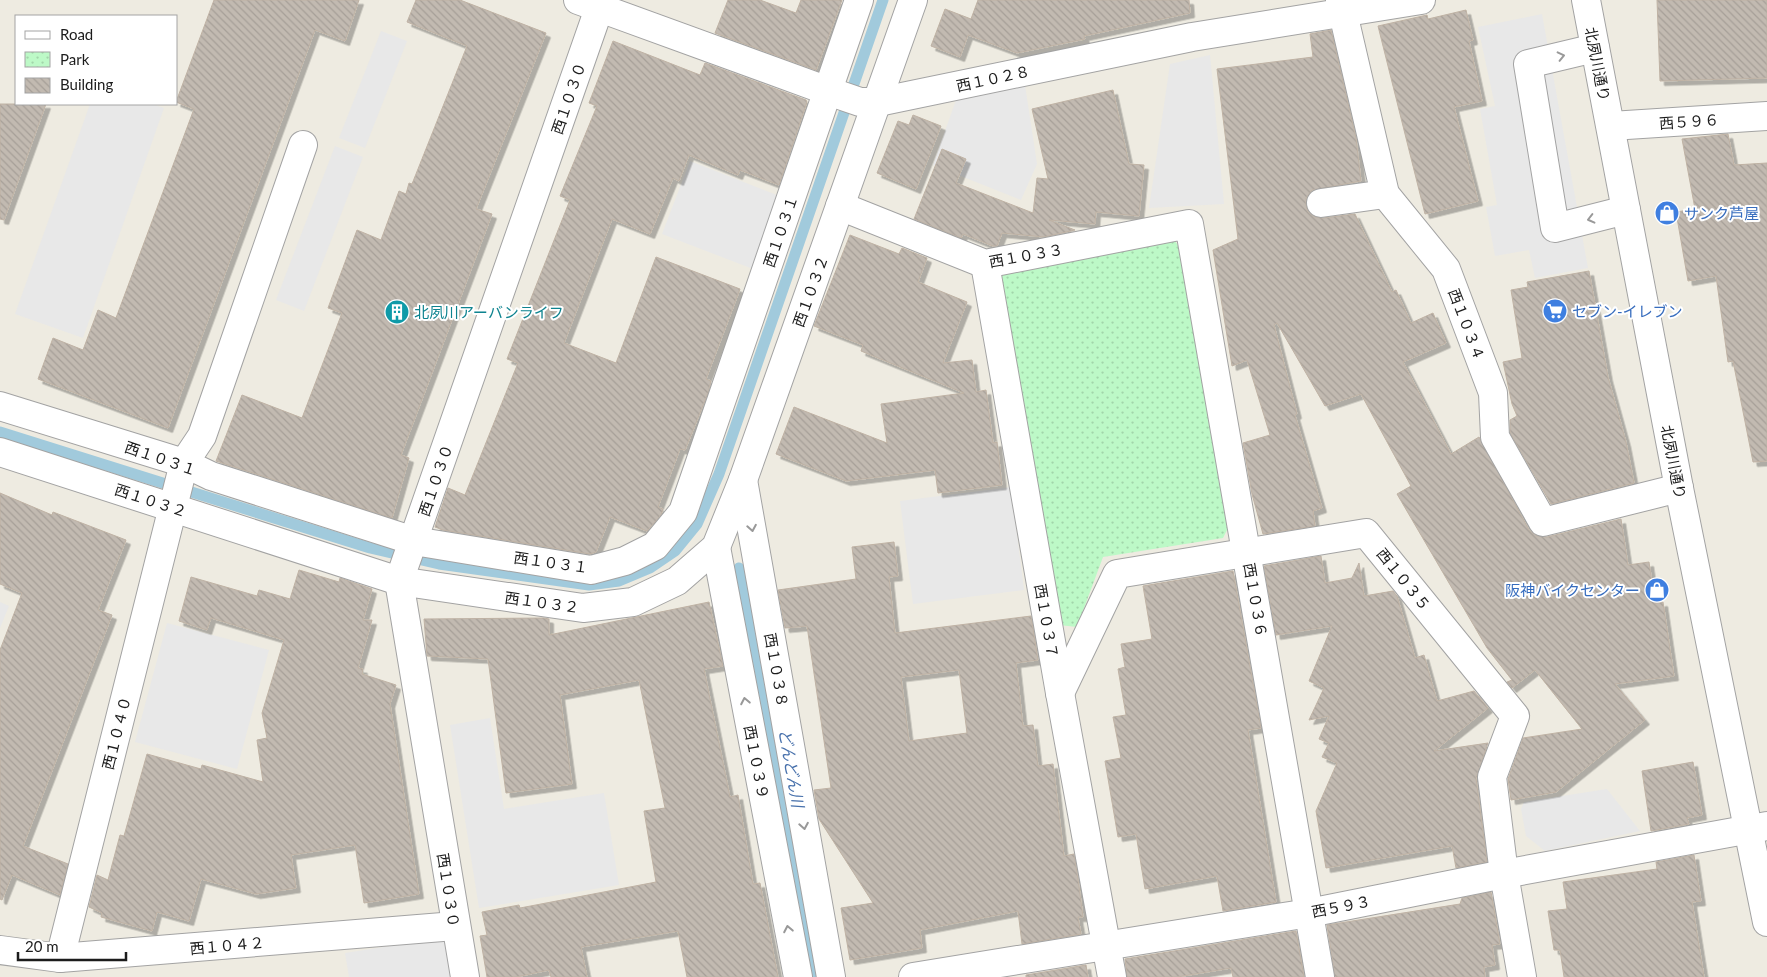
<svg xmlns="http://www.w3.org/2000/svg" width="1767" height="977" font-family="Lato,'Noto Sans JP',sans-serif">
<style>
.park{fill:url(#park-dots)}
.parking{fill:#e8e8e8}
.lines{fill:none;stroke-linecap:round;stroke-linejoin:round}
.stream{stroke:#a1cadc;stroke-width:11}
.building{fill:url(#building-back-hatch);stroke:#bfb2a4;fill-rule:evenodd;filter:url(#shadow)}
.minor-casing{stroke:#a3a3a3;stroke-width:30}
.minor{stroke:#fff;stroke-width:28}
.oneway{stroke:#999}
.labels{text-anchor:middle;dominant-baseline:central;stroke-width:4;stroke-linejoin:round;paint-order:stroke}
.street-label{font-size:15px;fill:#1c1c1c;stroke:#fff}
.shop-label{font-size:15px;fill:#366cbe;stroke:#fff;text-anchor:start}
.culture-label{font-size:15px;fill:#0d838f;stroke:#fff;text-anchor:start}
.water-label{font-size:16px;font-style:italic;fill:#4871ac;stroke:#fff}
</style>
<defs>
<pattern id="park-dots" width="8" height="8" patternUnits="userSpaceOnUse" patternTransform="scale(1.25)"><rect width="8" height="8" fill="#bdf9c7"/><path d="M2 2h.1M6 6h.1" fill="none" stroke="#a2d5aa" stroke-width="1.8" stroke-linecap="round"/></pattern>
<pattern id="building-back-hatch" width="6" height="6" patternUnits="userSpaceOnUse" patternTransform="scale(1.25)"><rect width="6" height="6" fill="#c2bab1"/><path d="M-1 5l2 2M0 0l6 6M5-1l2 2" fill="none" stroke="#a69f98"/></pattern>
<filter id="shadow"><feDropShadow dx="4.5" dy="4.5" stdDeviation="0" flood-color="#0004"/></filter>
</defs>
<rect width="100%" height="100%" fill="#eeebe1"/>
<polygon class="park" points="1174,240 1185,254 1231,522 1223,538 1103,557 1077,627 1059,625 997,279 1008,267"/>
<g class="parking">
<polygon points="1542,14 1588,268 1535,278 1529,250 1495,256 1486,207 1497,205 1480,109 1495,106 1478,27"/>
<polygon points="381,31 407,41 365,148 339,138"/>
<polygon points="1210,55 1224,204 1149,208 1170,64"/>
<polygon points="1025,85 1037,164 1021,200 933,165 956,100"/>
<polygon points="90,104 152,104 164,108 83,338 15,314"/>
<polygon points="335,146 363,157 304,311 276,300"/>
<polygon points="690,161 782,197 753,269 662,234"/>
<polygon points="1011,487 1024,590 913,604 900,501"/>
<polygon points="0,602 9,606 0,628"/>
<polygon points="167,623 269,650 237,769 135,742"/>
<polygon points="490,718 504,809 604,793 619,885 479,908 450,725"/>
<polygon points="1607,789 1640,831 1545,851 1526,836 1521,809 1524,802"/>
<polygon points="448,937 455,977 349,977 345,953"/>
</g>
<g class="lines">
<g class="stream">
<polyline points="0,432 370,548 439,564 589,585 619,581 650,568 675,551 697,524 719,474 883,0"/>
<polyline points="739,568 814,975"/>
</g>
</g>
<g class="building">
<polygon points="214,0 359,0 345,41 315,30 168,428 38,379 53,338 83,350 98,310 116,318 194,109 176,102"/>
<polygon points="416,0 460,0 546,33 476,209 492,214 401,455 409,458 392,518 216,461 242,395 302,418 342,313 328,308 357,230 381,240 399,191 406,194 409,183 412,184 467,46 407,22"/>
<polygon points="728,0 760,0 796,13 801,0 842,0 816,70 715,33"/>
<polygon points="978,0 1189,0 1190,13 1084,36 1085,39 1017,53 968,35 960,57 931,46 945,9 971,19"/>
<polygon points="1657,0 1767,0 1767,78 1660,81"/>
<polygon points="1466,10 1473,40 1469,41 1482,101 1454,107 1478,201 1425,214 1378,26 1427,15 1428,19"/>
<polygon points="1331,30 1356,138 1361,181 1312,190 1306,198 1306,205 1308,212 1315,217 1323,218 1355,214 1392,292 1396,290 1411,323 1433,313 1446,343 1403,362 1451,454 1479,437 1529,530 1537,536 1547,537 1621,519 1628,565 1649,562 1655,603 1663,602 1674,676 1615,684 1645,720 1556,792 1511,800 1508,779 1523,738 1582,729 1535,670 1512,688 1507,682 1512,680 1487,648 1397,494 1411,486 1361,394 1325,406 1277,323 1274,325 1297,414 1295,415 1322,508 1313,511 1315,526 1263,534 1252,494 1243,443 1270,435 1247,360 1232,366 1213,250 1238,239 1217,69 1313,57 1310,34"/>
<polygon points="613,41 700,75 705,63 806,100 807,102 779,185 740,170 738,175 689,155 679,181 673,178 650,234 612,219 564,343 616,363 656,257 740,289 706,379 711,381 708,393 685,450 680,449 658,507 663,509 661,515 647,531 610,517 596,552 590,554 443,530 435,527 448,488 465,495 518,363 507,359 570,200 560,196 597,106 589,103"/>
<polygon points="1113,90 1129,164 1144,165 1139,216 1096,212 1095,224 1049,220 1075,230 1044,237 1002,233 997,246 993,246 963,234 961,238 914,219 942,149 966,159 956,183 1033,213 1037,178 1048,179 1032,109"/>
<polygon points="0,104 46,104 4,220 0,219"/>
<polygon points="913,115 941,126 916,189 877,173 898,121 909,125"/>
<polygon points="1728,134 1734,165 1767,163 1767,461 1753,462 1733,361 1728,362 1716,276 1688,281 1676,212 1695,209 1682,139"/>
<polygon points="850,235 899,254 902,248 927,258 918,282 967,302 943,363 972,360 976,392 986,390 993,443 997,442 1002,485 938,493 935,470 846,481 776,454 794,407 887,443 881,404 964,393 861,351 863,345 814,326"/>
<polygon points="1589,271 1608,377 1626,442 1634,483 1551,504 1510,433 1510,420 1517,416 1512,404 1503,362 1522,358 1511,290 1528,287 1527,282"/>
<polygon points="0,493 52,515 53,512 126,540 98,610 112,615 23,846 68,864 60,895 12,875 2,900 0,899 0,650 22,593 0,584"/>
<path d="M 894,542 L 898,576 L 889,577 L 895,633 L 1031,616 L 1038,660 L 1016,663 L 1023,726 L 1033,725 L 1038,766 L 1053,764 L 1064,856 L 1074,854 L 1078,879 L 1083,917 L 1078,917 L 1081,934 L 1022,944 L 1018,911 L 920,930 L 922,948 L 850,960 L 841,908 L 873,903 L 819,819 L 814,790 L 831,788 L 807,626 L 785,628 L 778,590 L 856,579 L 852,547 ZM 959,670 L 967,733 L 909,741 L 901,677 Z"/>
<polygon points="1321,556 1325,583 1352,578 1359,563 1364,596 1393,591 1397,596 1415,658 1424,655 1437,701 1474,691 1488,708 1434,751 1488,743 1476,778 1487,862 1456,868 1452,846 1326,868 1316,811 1337,763 1322,757 1329,743 1319,739 1329,716 1309,720 1324,688 1309,681 1332,626 1276,635 1264,566"/>
<polygon points="299,570 339,582 340,578 372,589 363,620 372,620 358,668 363,669 362,674 396,685 390,704 419,894 364,903 355,845 291,855 296,888 256,894 201,879 189,921 157,912 152,931 101,917 102,913 89,907 97,875 108,880 120,835 124,836 147,754 201,769 202,765 263,782 257,740 267,738 262,713 284,640 211,618 207,630 179,621 191,577 257,596 259,590 290,599"/>
<polygon points="1233,571 1261,728 1248,730 1276,902 1223,911 1217,876 1145,889 1136,834 1118,837 1105,761 1121,758 1113,717 1126,715 1118,669 1125,667 1121,644 1152,639 1143,586"/>
<polygon points="709,602 723,666 704,669 730,797 738,795 753,884 760,883 778,977 687,977 678,931 581,947 587,977 551,977 549,970 516,977 487,977 480,936 487,935 482,912 519,905 520,908 656,882 644,811 665,808 639,680 560,695 572,784 506,793 488,659 427,656 424,619 544,618 549,619 549,635"/>
<polygon points="1693,762 1702,815 1687,818 1689,824 1651,831 1642,771"/>
<polygon points="1694,855 1701,901 1692,902 1704,977 1564,977 1560,950 1554,950 1548,911 1567,909 1563,882 1657,869 1656,862"/>
<polygon points="1491,892 1500,944 1492,945 1495,965 1484,967 1485,977 1335,977 1327,925 1460,904 1462,898"/>
<polygon points="1296,931 1304,977 1233,977 1231,968 1177,977 1127,977 1125,959"/>
<polygon points="1086,965 1088,977 1026,977 1026,975"/>
</g>
<g class="lines">
<defs>
<g id="minor">
<polyline points="578,0 828,91 860,102 878,102 1192,37 1421,0"/>
<polyline points="1340,0 1385,194 1446,269 1493,393 1495,437 1543,522 1679,488"/>
<polyline points="1586,0 1679,488 1767,922"/>
<polyline points="1595,48 1528,64 1555,228 1626,210"/>
<polyline points="1611,126 1767,116"/>
<polyline points="1321,203 1385,194"/>
<polyline points="840,206 985,264 1189,224 1320,977"/>
<polyline points="985,264 1060,693 1112,977"/>
<polyline points="0,406 184,463 211,476 414,541 591,570 625,561 655,546 683,512 859,0"/>
<polyline points="0,452 399,581 583,608 633,602 677,581 716,547 743,480 913,0"/>
<polyline points="743,480 831,977"/>
<polyline points="716,547 798,977"/>
<polyline points="1060,693 1117,574 1366,533 1515,716 1492,777 1504,874 1522,977"/>
<polyline points="0,950 60,958 455,926"/>
<polyline points="60,958 184,463 202,436 303,145"/>
<polyline points="465,977 399,581 602,0"/>
<polyline points="913,977 1309,913 1504,874 1767,826"/>
</g>
</defs>
<use href="#minor" class="minor-casing"/>
<use href="#minor" class="minor"/>
</g>
<defs><path id="oneway-chevron" d="M-2-3.5L2.5 0L-2 3.5" fill="none" stroke-width="1.6" stroke-linecap="round" stroke-linejoin="round" transform="scale(1.25)"/></defs>
<g class="oneway">
<use href="#oneway-chevron" transform="translate(1561 56) rotate(-13)"/>
<use href="#oneway-chevron" transform="translate(1591 219) rotate(166)"/>
<use href="#oneway-chevron" transform="translate(752 528) rotate(80)"/>
<use href="#oneway-chevron" transform="translate(745 701) rotate(-101)"/>
<use href="#oneway-chevron" transform="translate(804 826) rotate(80)"/>
<use href="#oneway-chevron" transform="translate(788 929) rotate(-101)"/>
</g>
<defs>
<symbol id="shop-disc" viewBox="-11 -11 22 22"><circle r="9.5" fill="#3f7fe0" stroke="#fff"/><path d="M-5-2.5h2.3a2.7 3.5 0 0 1 5.4 0H5L5.5 6h-11ZM-1.5-2.5h3a1.5 2.3 0 0 0-3 0Z" fill="#fff"/></symbol>
<symbol id="supermarket-disc" viewBox="-11 -11 22 22"><circle r="9.5" fill="#3f7fe0" stroke="#fff"/><path d="M-6-5.5h2.5l.6 2H6L4.5 2H-2.5L-4.4-4H-6ZM-1.5 3.2a1.3 1.3 0 1 0 .1 0ZM3 3.2a1.3 1.3 0 1 0 .1 0Z" fill="#fff"/></symbol>
<symbol id="building-disc" viewBox="-11 -11 22 22"><circle r="9.5" fill="#0f9aa8" stroke="#fff"/><path d="M-4-6H4V6H1V3H-1V6H-4ZM-2.5-4.3h1.7v1.8h-1.7ZM.8-4.3h1.7v1.8H.8ZM-2.5-1h1.7V.8h-1.7ZM.8-1h1.7V.8H.8Z" fill="#fff"/></symbol>
</defs>
<g fill-rule="evenodd">
<use href="#shop-disc" x="1653" y="199" width="28" height="28"/>
<use href="#supermarket-disc" x="1541" y="297" width="28" height="28"/>
<use href="#building-disc" x="383" y="298" width="28" height="28"/>
<use href="#shop-disc" x="1643" y="576" width="28" height="28"/>
</g>
<g class="labels">
<g class="street-label">
<text transform="translate(1598 64) rotate(79)">北夙川通り</text>
<text transform="translate(993 78) rotate(-12)">西１０２８</text>
<text transform="translate(568 98) rotate(-71)">西１０３０</text>
<text transform="translate(1689 121) rotate(-4)">西５９６</text>
<text transform="translate(780 231) rotate(-71)">西１０３１</text>
<text transform="translate(1026 255) rotate(-10)">西１０３３</text>
<text transform="translate(810 291) rotate(-70)">西１０３２</text>
<text transform="translate(1467 324) rotate(69)">西１０３４</text>
<text transform="translate(161 458) rotate(19)">西１０３１</text>
<text transform="translate(1674 462) rotate(79)">北夙川通り</text>
<text transform="translate(435 480) rotate(-71)">西１０３０</text>
<text transform="translate(151 500) rotate(18)">西１０３２</text>
<text transform="translate(551 562) rotate(8)">西１０３１</text>
<text transform="translate(1404 579) rotate(51)">西１０３５</text>
<text transform="translate(1256 600) rotate(80)">西１０３６</text>
<text transform="translate(542 602) rotate(8)">西１０３２</text>
<text transform="translate(1047 621) rotate(80)">西１０３７</text>
<text transform="translate(777 670) rotate(80)">西１０３８</text>
<text transform="translate(116 733) rotate(-76)">西１０４０</text>
<text transform="translate(757 762) rotate(79)">西１０３９</text>
<text transform="translate(449 890) rotate(81)">西１０３０</text>
<text transform="translate(1341 906) rotate(-11)">西５９３</text>
<text transform="translate(227 945) rotate(-5)">西１０４２</text>
</g>
<g class="shop-label">
<text x="1684" y="213">サンク芦屋</text>
<text x="1572" y="311">セブン-イレブン</text>
<text x="1640" y="590" text-anchor="end">阪神バイクセンター</text>
</g>
<g class="culture-label">
<text x="414" y="312">北夙川アーバンライフ</text>
</g>
<g class="water-label">
<text transform="translate(792 768) rotate(80)">どんどん川</text>
</g>
</g>
<rect x="15" y="15" width="162" height="90" fill="#ffffff" stroke="#a4a4a4"/>
<rect x="25" y="31" width="25" height="8" fill="#ffffff" stroke="#a4a4a4"/>
<text x="60" y="40" font-size="15" fill="#1c1c1c">Road</text>
<rect x="25" y="52" width="25" height="15" fill="url(#park-dots)" stroke="#a4a4a4"/>
<text x="60" y="65" font-size="15" fill="#1c1c1c">Park</text>
<rect x="25" y="78" width="25" height="15" fill="url(#building-back-hatch)" stroke="#a4a4a4"/>
<text x="60" y="90" font-size="15" fill="#1c1c1c">Building</text>
<path d="M18 952v8h108v-8" fill="none" stroke="#1c1c1c" stroke-width="2.5"/>
<text x="25" y="952" font-size="15" fill="#1c1c1c" stroke="#ffffff" stroke-width="4" paint-order="stroke">20 m</text>
</svg>
